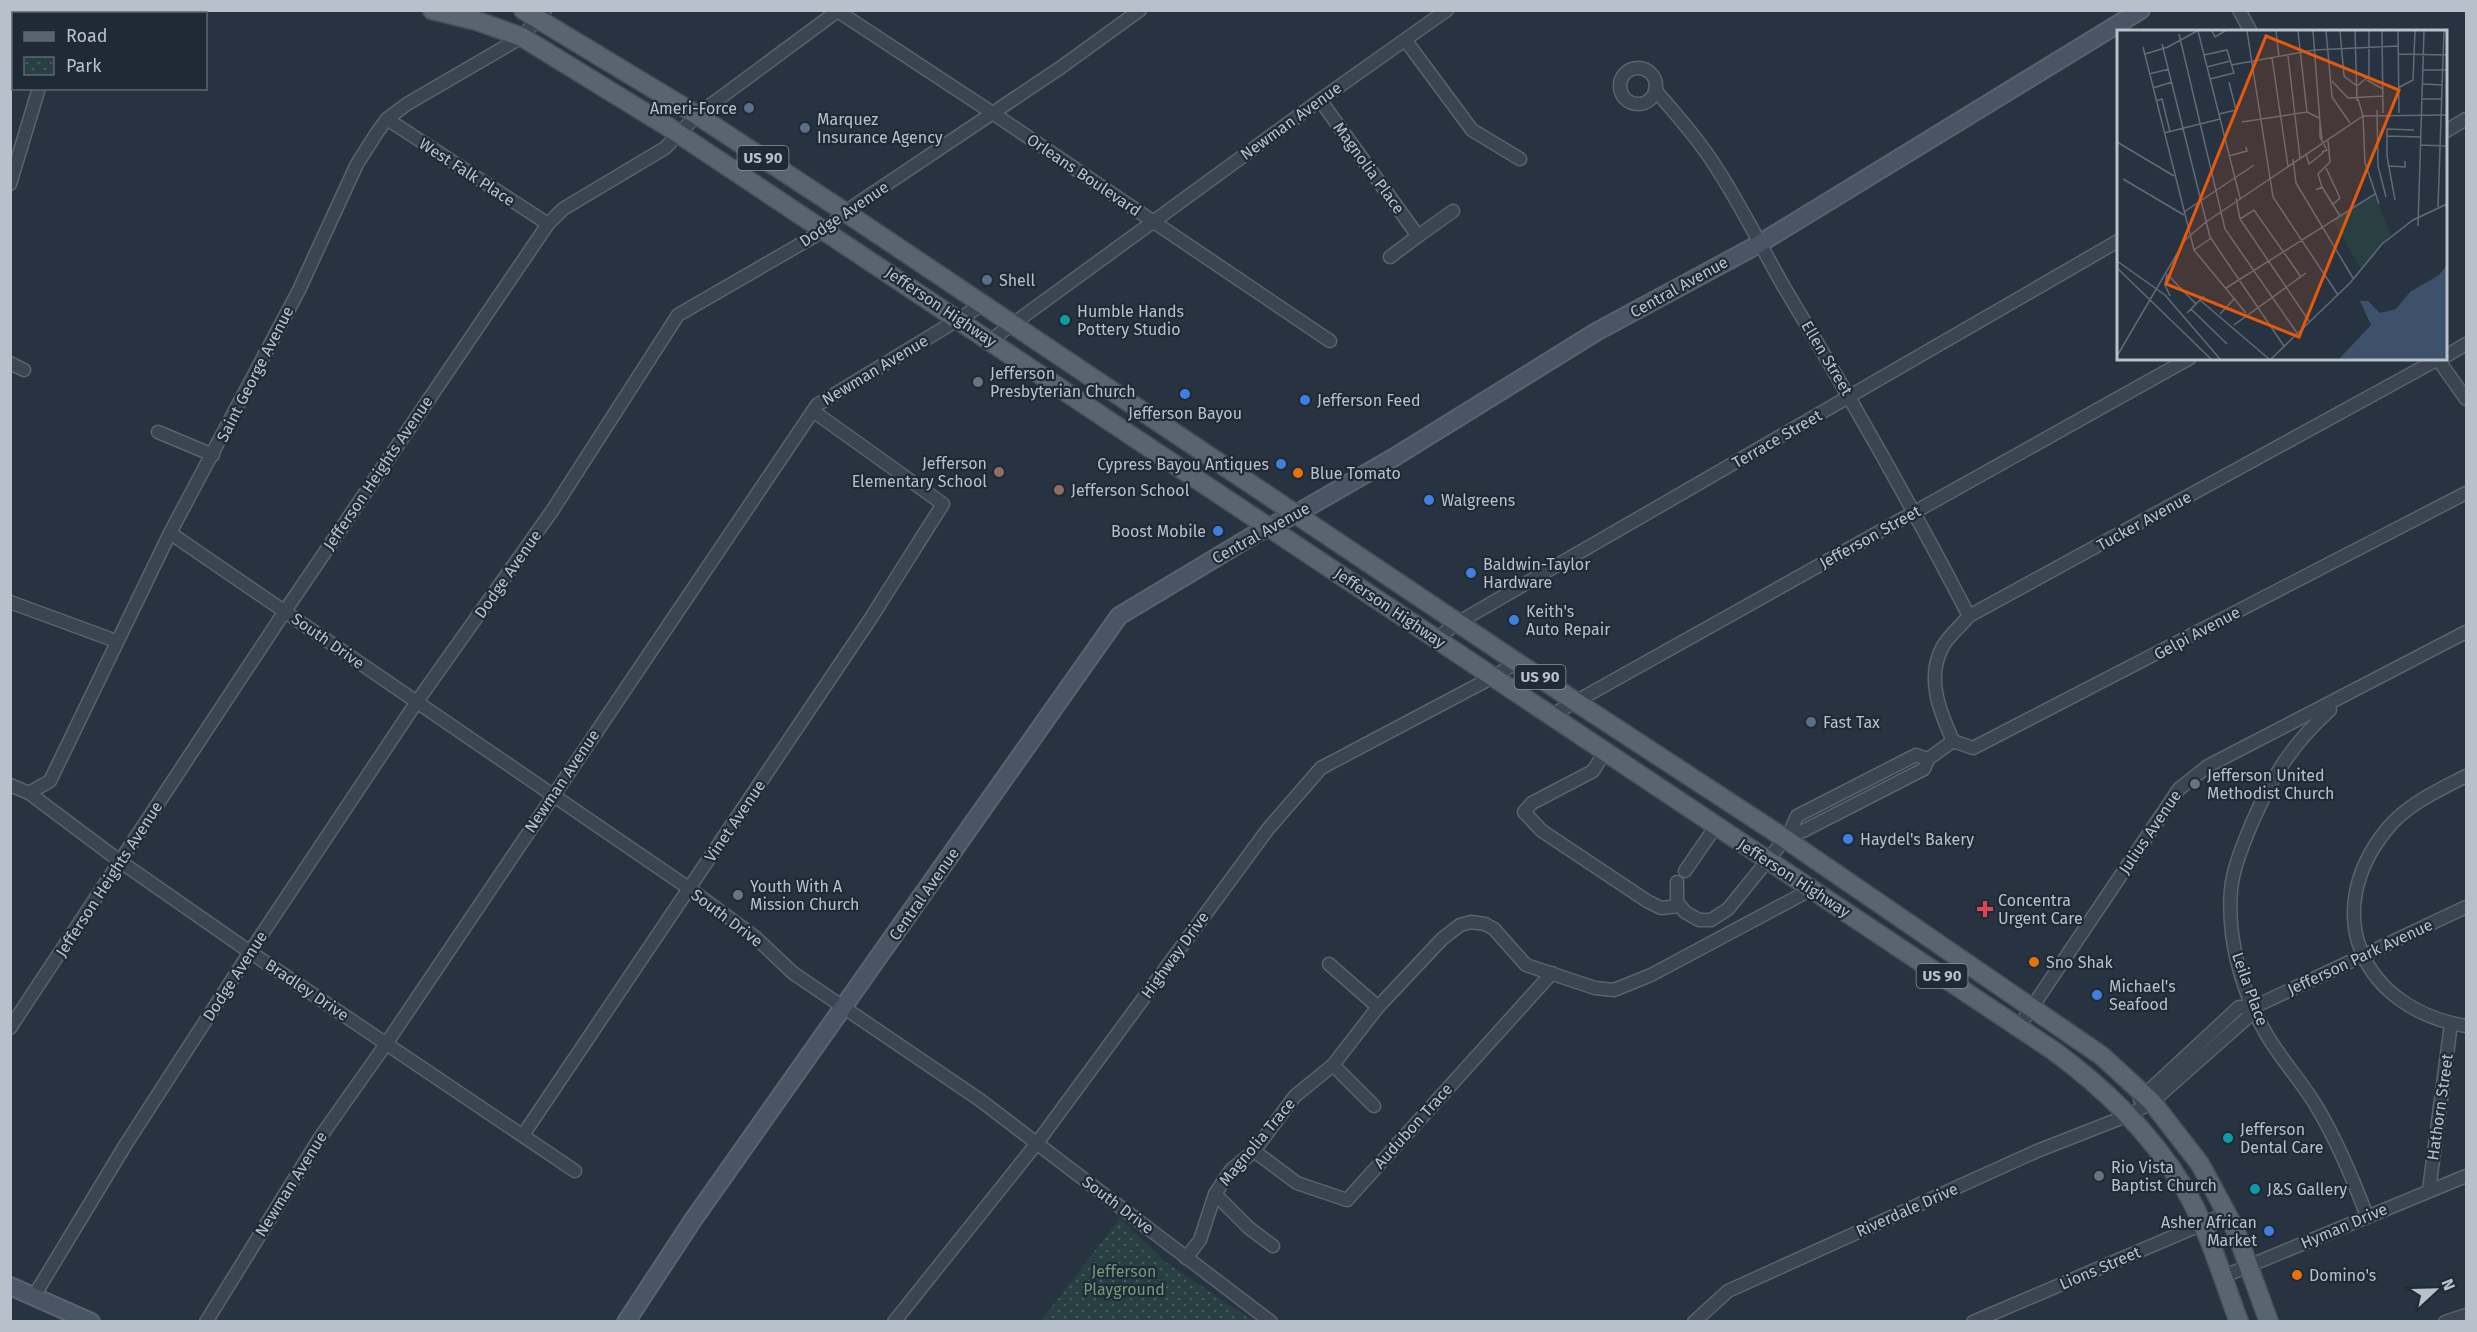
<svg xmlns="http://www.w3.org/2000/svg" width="2477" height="1332" font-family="'Fira Sans',sans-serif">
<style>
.park{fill:url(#park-dots)}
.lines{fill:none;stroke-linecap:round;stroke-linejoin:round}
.street-casing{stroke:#59636e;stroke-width:15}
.secondary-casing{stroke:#59636e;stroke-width:20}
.primary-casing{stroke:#454e5a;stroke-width:21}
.street{stroke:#3b4551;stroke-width:12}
.secondary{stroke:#495464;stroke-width:16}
.primary{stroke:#596471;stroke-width:18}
.service-dot{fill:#5c6f8a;stroke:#202a36;stroke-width:2}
.culture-dot{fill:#0f9aa8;stroke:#202a36;stroke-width:2}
.worship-dot{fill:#6b7280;stroke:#202a36;stroke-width:2}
.shop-dot{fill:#3f7fe0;stroke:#202a36;stroke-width:2}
.education-dot{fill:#8d6e63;stroke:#202a36;stroke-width:2}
.food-dot{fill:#e8710a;stroke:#202a36;stroke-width:2}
.health-dot{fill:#e0444e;stroke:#202a36;stroke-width:2}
.labels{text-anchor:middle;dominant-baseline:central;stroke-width:4.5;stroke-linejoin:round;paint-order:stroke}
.shield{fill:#202a36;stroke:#8a939e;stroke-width:1.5}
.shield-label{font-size:15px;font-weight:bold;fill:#b8c0cb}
.poi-label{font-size:16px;fill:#b8c0cb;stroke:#202a36;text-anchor:start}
.street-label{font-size:16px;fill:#b8c0cb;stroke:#202a36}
.park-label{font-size:16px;fill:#709c78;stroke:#202a36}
.inset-road{fill:none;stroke:#616b78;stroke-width:1.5}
.view{fill:#e8590c;fill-opacity:0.15;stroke:#e8590c;stroke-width:3}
.inset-edge{fill:none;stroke:#b8c0cb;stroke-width:3}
</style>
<defs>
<pattern id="park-dots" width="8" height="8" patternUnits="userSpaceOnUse" patternTransform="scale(1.5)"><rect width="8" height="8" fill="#294042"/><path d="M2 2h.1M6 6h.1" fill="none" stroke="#465a5c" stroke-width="1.8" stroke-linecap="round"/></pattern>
</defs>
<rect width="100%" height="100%" fill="#273341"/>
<polygon class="park" points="1120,1218 1164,1261 1253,1321 1041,1321"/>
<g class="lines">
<defs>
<g id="street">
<polyline points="836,10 994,114 1330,341"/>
<polyline points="2239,10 2251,32"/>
<polyline points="68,14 70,10"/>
<polyline points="1406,41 1472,130 1520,159"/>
<circle cx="1638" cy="86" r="18"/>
<path d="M 1655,90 C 1675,113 1695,135 1712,161 C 1739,201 1760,245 1784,287 C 1849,395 1911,504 1969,616"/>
<polyline points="1320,100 1418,236 1453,211"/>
<polyline points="387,119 548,224"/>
<polyline points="2446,131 2466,119"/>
<polyline points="10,184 39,88"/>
<polyline points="1390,257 1418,236"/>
<polyline points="991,340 1320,100 1447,10"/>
<polyline points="2446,356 2466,344"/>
<polyline points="2437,358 2466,399"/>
<polyline points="10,363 24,370"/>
<polyline points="158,432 213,455"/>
<polyline points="170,533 690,889 755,937 793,973 980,1100 1271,1322"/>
<polyline points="10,602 116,641"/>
<polyline points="1436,639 1459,622 2118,241"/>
<path d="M 2330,710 C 2291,745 2272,777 2251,825 C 2243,845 2233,868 2231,890 C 2227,937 2241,989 2264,1030 C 2279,1058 2302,1081 2318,1109 C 2338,1143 2353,1179 2367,1216"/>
<polyline points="1550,716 2190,358"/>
<path d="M 1953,741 C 1940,712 1926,679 1942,648 C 1948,636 1961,626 1969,616 L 2440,358"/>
<polyline points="1605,752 1593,771 1532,803 1524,812 1542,831 1647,901 1661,908 1680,906"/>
<polyline points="1928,759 1953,741 1973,748 2466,493"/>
<path d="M 2466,776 C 2439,790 2407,804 2387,829 C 2318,914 2363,1009 2466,1026"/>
<polyline points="10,785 29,793 121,862 250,952 575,1171"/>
<polyline points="29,793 50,781 170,533 299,290 357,164 378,131 387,119 407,104 522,37 545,10"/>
<polyline points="1685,871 1716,826"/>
<polyline points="1677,882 1677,902 1685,912 1699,920 1711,920 1728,909 1789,834 1797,816 1916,755 1928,759 1924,769 1803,831 1789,834"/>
<polyline points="1378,1007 1442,939 1460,925 1471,922 1485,924 1494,929 1526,965 1595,988 1614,990 1651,975 1812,889"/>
<polyline points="10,1028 285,611 548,224 563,209 665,148 697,115 839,10"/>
<polyline points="2018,1028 2179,789 2208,766 2466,632"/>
<polyline points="1333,1065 1374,1106"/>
<polyline points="2140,1099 2239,1007 2254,1007 2466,907"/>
<polyline points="523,1135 869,621 943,504 813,411"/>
<polyline points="1254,1151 1297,1183 1347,1200 1552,973"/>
<polyline points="2429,1190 2451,1024"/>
<polyline points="1215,1194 1249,1228 1273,1246"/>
<polyline points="1186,1258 1200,1240 1215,1194 1231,1170 1254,1151 1295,1096 1333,1065 1378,1007 1329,964"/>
<polyline points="2222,1277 2466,1176"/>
<polyline points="34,1296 126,1144 250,952 416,703 552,511 678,315 825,230 845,212 1060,68 1140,10"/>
<polyline points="206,1322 321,1136 386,1044 813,411 817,405 982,305"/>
<polyline points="894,1322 1037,1143 1268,829 1321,768 1493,677 1517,662"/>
<polyline points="1694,1322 1728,1291 2037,1151 2129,1115 2152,1102 2247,1018 2254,1007"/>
<polyline points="1973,1322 2226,1214"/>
<polyline points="2445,1322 2466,1315"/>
</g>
<g id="secondary">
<polyline points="10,1286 91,1322"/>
<polyline points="626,1322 693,1220 1119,616 1257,533 1296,514 1393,458 1596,332 1759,244 2141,10"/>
</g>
<g id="primary">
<path d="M 432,10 L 477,21 L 522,37 L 670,128 L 2054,1051 C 2105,1089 2149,1131 2183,1186 C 2208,1227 2222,1277 2239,1322"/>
<polyline points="523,10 697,115 845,212 1576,702 1784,838 2102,1056 2152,1102 2200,1164 2235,1229 2269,1322"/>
</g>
</defs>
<use href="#street" class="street-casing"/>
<use href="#secondary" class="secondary-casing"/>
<use href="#primary" class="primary-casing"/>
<use href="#street" class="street"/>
<use href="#secondary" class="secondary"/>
<use href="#primary" class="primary"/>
</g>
<g class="service-dot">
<circle cx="749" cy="108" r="6"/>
<circle cx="805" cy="128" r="6"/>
<circle cx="987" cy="280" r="6"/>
<circle cx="1811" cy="722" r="6"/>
</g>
<g class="culture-dot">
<circle cx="1065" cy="320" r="6"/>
<circle cx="2228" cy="1138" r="6"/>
<circle cx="2255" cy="1189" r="6"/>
</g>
<g class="worship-dot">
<circle cx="978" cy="382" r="6"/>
<circle cx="2195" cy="784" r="6"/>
<circle cx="738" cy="895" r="6"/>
<circle cx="2099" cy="1176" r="6"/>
</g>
<g class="shop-dot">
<circle cx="1185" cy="394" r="6"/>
<circle cx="1305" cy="400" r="6"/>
<circle cx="1281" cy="464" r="6"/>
<circle cx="1429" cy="500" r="6"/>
<circle cx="1218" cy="531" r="6"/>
<circle cx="1471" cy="573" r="6"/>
<circle cx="1514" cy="620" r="6"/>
<circle cx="1848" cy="839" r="6"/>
<circle cx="2097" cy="995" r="6"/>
<circle cx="2269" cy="1231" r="6"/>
</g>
<g class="education-dot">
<circle cx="999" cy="472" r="6"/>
<circle cx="1059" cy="490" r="6"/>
</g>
<g class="food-dot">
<circle cx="1298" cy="473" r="6"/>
<circle cx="2034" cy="962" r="6"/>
<circle cx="2297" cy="1275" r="6"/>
</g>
<path class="health-dot" d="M1982 900h6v6h6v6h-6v6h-6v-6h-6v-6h6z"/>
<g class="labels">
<g class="shield">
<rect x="737.5" y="146" width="51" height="24" rx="4.5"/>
<rect x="1514.5" y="665" width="51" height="24" rx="4.5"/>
<rect x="1916.5" y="964" width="51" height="24" rx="4.5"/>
</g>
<g class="shield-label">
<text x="763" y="158">US 90</text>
<text x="1540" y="677">US 90</text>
<text x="1942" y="976">US 90</text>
</g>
<g class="poi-label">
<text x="737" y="108" text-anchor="end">Ameri-Force</text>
<text x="817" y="119">Marquez<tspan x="817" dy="18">Insurance Agency</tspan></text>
<text x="999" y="280">Shell</text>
<text x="1077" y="311">Humble Hands<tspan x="1077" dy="18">Pottery Studio</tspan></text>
<text x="990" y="373">Jefferson<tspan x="990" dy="18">Presbyterian Church</tspan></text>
<text x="1317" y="400">Jefferson Feed</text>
<text x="1185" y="413" text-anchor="middle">Jefferson Bayou</text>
<text x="987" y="463" text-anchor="end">Jefferson<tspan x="987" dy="18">Elementary School</tspan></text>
<text x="1269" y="464" text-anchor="end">Cypress Bayou Antiques</text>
<text x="1310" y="473">Blue Tomato</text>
<text x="1071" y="490">Jefferson School</text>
<text x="1441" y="500">Walgreens</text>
<text x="1206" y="531" text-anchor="end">Boost Mobile</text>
<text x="1483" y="564">Baldwin-Taylor<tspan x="1483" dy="18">Hardware</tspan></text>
<text x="1526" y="611">Keith's<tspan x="1526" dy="18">Auto Repair</tspan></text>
<text x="1823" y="722">Fast Tax</text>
<text x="2207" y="775">Jefferson United<tspan x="2207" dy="18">Methodist Church</tspan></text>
<text x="1860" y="839">Haydel's Bakery</text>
<text x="750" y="886">Youth With A<tspan x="750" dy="18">Mission Church</tspan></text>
<text x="1998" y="900">Concentra<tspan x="1998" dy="18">Urgent Care</tspan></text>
<text x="2046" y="962">Sno Shak</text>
<text x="2109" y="986">Michael's<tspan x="2109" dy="18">Seafood</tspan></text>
<text x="2240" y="1129">Jefferson<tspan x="2240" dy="18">Dental Care</tspan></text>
<text x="2111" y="1167">Rio Vista<tspan x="2111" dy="18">Baptist Church</tspan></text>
<text x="2267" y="1189">J&amp;S Gallery</text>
<text x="2257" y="1222" text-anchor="end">Asher African<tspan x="2257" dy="18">Market</tspan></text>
<text x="2309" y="1275">Domino's</text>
</g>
<g class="street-label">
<text transform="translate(1291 121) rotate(-36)">Newman Avenue</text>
<text transform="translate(1369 168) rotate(54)">Magnolia Place</text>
<text transform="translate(467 172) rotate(33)">West Falk Place</text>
<text transform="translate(1084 175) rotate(34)">Orleans Boulevard</text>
<text transform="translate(844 214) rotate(-34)">Dodge Avenue</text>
<text transform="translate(1679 287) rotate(-29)">Central Avenue</text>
<text transform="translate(941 307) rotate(34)">Jefferson Highway</text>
<text transform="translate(1827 358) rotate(59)">Ellen Street</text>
<text transform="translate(875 370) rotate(-31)">Newman Avenue</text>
<text transform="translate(255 374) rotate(-63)">Saint George Avenue</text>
<text transform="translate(1777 439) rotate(-30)">Terrace Street</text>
<text transform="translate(378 473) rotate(-56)">Jefferson Heights Avenue</text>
<text transform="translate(2144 521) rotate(-29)">Tucker Avenue</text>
<text transform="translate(1261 533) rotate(-29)">Central Avenue</text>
<text transform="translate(1870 537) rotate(-29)">Jefferson Street</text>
<text transform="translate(508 574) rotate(-55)">Dodge Avenue</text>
<text transform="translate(1390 608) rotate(34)">Jefferson Highway</text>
<text transform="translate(2197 633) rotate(-28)">Gelpi Avenue</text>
<text transform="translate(328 641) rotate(35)">South Drive</text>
<text transform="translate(562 781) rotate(-56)">Newman Avenue</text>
<text transform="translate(735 821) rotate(-56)">Vinet Avenue</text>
<text transform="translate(2150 832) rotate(-56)">Julius Avenue</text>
<text transform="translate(1794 878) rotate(33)">Jefferson Highway</text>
<text transform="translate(109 879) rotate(-57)">Jefferson Heights Avenue</text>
<text transform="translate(924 894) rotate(-55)">Central Avenue</text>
<text transform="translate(727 918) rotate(37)">South Drive</text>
<text transform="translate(1175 955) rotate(-54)">Highway Drive</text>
<text transform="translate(2360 957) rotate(-25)">Jefferson Park Avenue</text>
<text transform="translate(235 976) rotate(-57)">Dodge Avenue</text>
<text transform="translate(2250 989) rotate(70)">Leila Place</text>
<text transform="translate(307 990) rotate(34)">Bradley Drive</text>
<text transform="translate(2440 1107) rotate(-82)">Hathorn Street</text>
<text transform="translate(1413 1126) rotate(-48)">Audubon Trace</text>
<text transform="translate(1257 1142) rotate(-50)">Magnolia Trace</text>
<text transform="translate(291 1184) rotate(-58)">Newman Avenue</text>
<text transform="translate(1118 1205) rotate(37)">South Drive</text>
<text transform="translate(1907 1210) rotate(-24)">Riverdale Drive</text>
<text transform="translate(2344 1226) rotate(-23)">Hyman Drive</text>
<text transform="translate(2100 1268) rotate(-23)">Lions Street</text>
</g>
<g class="park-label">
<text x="1124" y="1271">Jefferson<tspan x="1124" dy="18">Playground</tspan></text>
</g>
</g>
<g transform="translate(2117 30)">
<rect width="330" height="330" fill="#273341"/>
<path d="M 258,166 L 274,205 L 244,239 L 216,191 Z" fill="#294042"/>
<path d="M 330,235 L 330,329 L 222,329 L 254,295 L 243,271 L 251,271 L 263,283 L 279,279 L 293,262 L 322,245 Z" fill="#3d526a"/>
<path class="inset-road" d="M 81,1 L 123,168M 95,1 L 98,7 L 108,1M 130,1 L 156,167 L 221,265M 159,1 L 162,27M 181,1 L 190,82 L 202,88M 196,1 L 203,92M 209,1 L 215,67 L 233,93M 223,1 L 227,46 L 240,56 L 252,46 L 252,1M 238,1 L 240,71M 265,1 L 266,83M 281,1 L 282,83M 62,4 L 108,199 L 180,303M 45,14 L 93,207 L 167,316M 26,17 L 77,220 L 129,283M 28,24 L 51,17 L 80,1M 281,24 L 330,25M 87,25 L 110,20 L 117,43 L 93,49M 171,26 L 183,128M 155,28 L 171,136M 114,35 L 197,20 L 281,16M 90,37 L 113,31M 306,40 L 330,40M 32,44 L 52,39M 250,50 L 266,59M 215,51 L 231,68 L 266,66M 306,54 L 325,55M 36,58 L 55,52M 281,58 L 296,50 L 298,1M 241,69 L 246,86 L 248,133 L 262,174M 305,69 L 324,69M 39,71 L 45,69 L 53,102M 260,80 L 261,136 L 269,167M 102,84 L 119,80 L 112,52M 125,92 L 190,82M 47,103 L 103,89M 270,106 L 304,107M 205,109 L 203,92 L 203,107 L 210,120 L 205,122M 0,112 L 57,146M 304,115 L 330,116M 189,124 L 192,134 L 207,122M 112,126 L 130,121 L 129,117M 176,129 L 179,153 L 236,248M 272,136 L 288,137 L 288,131M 209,138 L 223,168 L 215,175M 6,149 L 67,185M 205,157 L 201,144 L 213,132 L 211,111M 199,160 L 205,157 L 223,186M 119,168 L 123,189 L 192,291M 278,170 L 270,126 L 270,99 L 297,100M 321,177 L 327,1M 67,182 L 137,135M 123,189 L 137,180 L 184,247M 301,196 L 307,1M 77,220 L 94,208M 0,231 L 48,265 L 103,329M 0,238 L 94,329M 50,244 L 48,255 L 53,266M 51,245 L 79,274M 109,258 L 258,164M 83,270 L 152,329M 74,279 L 110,314M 70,283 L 87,266M 103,284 L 118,268M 117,295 L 189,243M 0,326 L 68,210 L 89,192 L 246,86 L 330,85M 154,329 L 233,253 L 265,214 L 296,190 L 330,174"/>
<path class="view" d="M 149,6 L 282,60 L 182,307 L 49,254 Z"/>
<rect width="330" height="330" class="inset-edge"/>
</g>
<rect width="2477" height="1332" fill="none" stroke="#b8c0cb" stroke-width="24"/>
<rect x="12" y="12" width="195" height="78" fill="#202a36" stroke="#5d6672" stroke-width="1.5"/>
<rect x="24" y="32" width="30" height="9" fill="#596471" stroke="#5d6672" stroke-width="1.5"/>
<text x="66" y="42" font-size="18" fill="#b8c0cb">Road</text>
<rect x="24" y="57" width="30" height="18" fill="url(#park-dots)" stroke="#5d6672" stroke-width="1.5"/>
<text x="66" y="72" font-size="18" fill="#b8c0cb">Park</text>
<g transform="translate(2435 1290) rotate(68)" stroke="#202a36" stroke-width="4.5" paint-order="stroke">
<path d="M0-4.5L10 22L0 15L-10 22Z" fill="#b8c0cb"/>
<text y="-9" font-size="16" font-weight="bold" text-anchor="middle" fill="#b8c0cb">N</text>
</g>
</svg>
